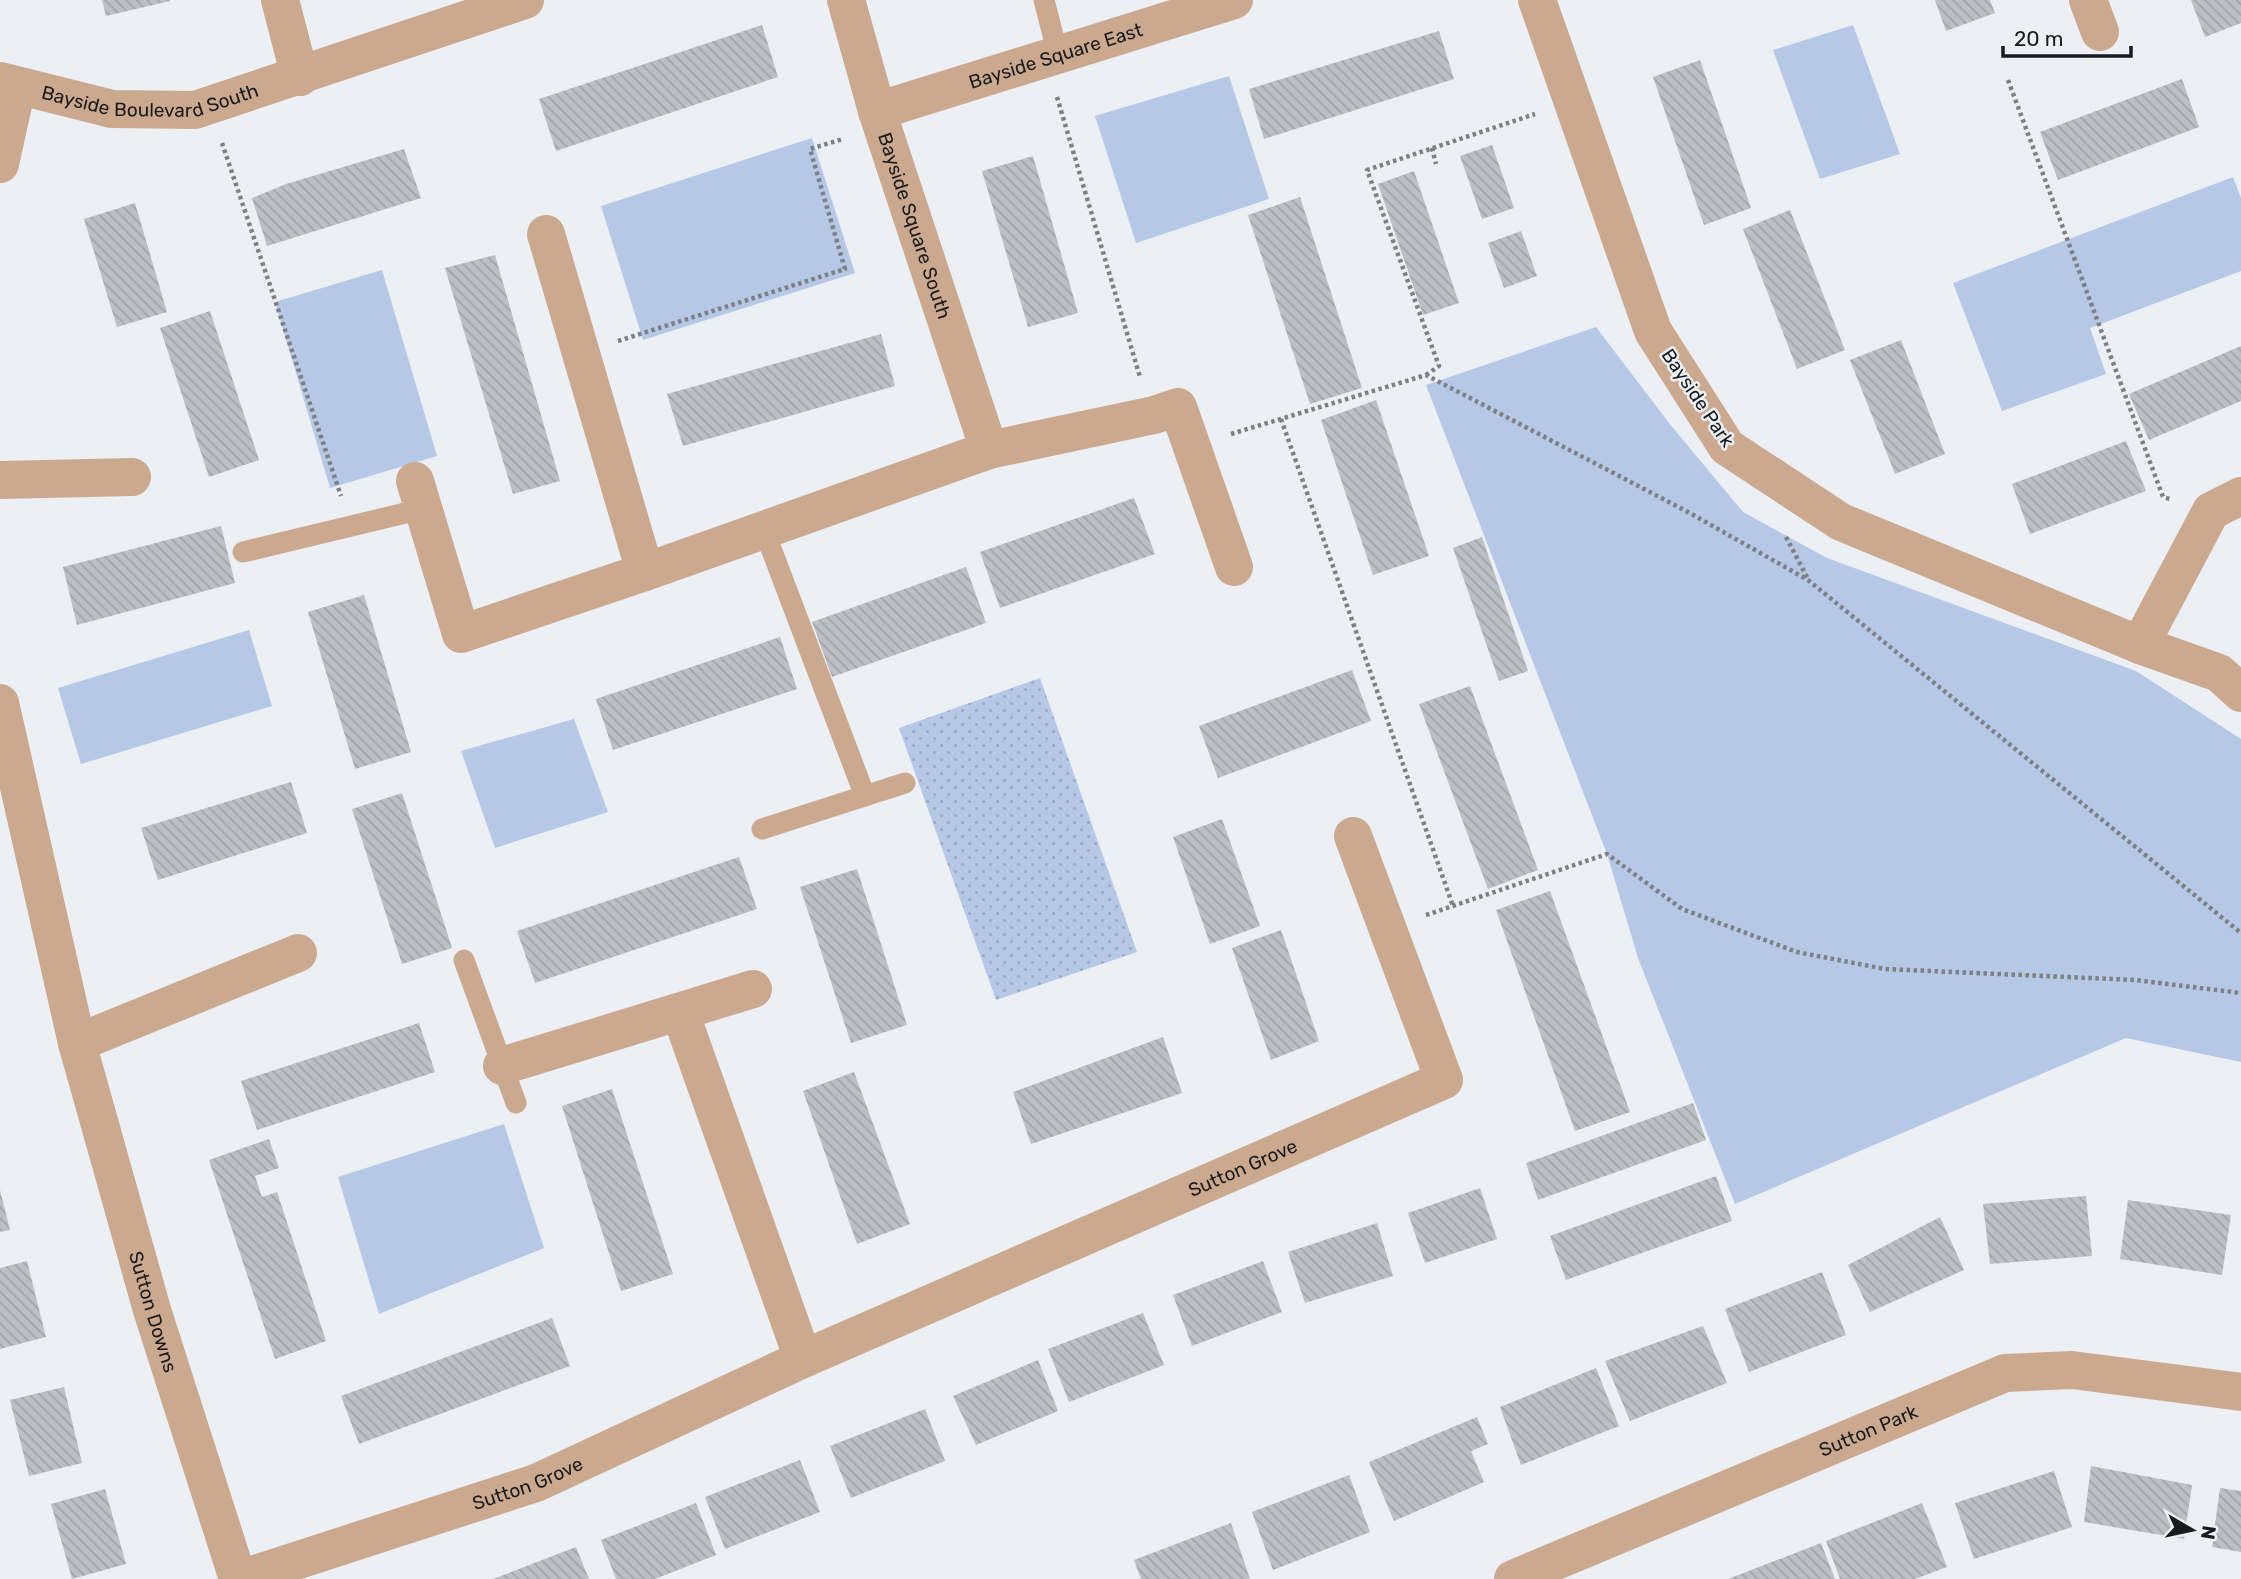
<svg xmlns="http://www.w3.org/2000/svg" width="2241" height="1579" font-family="Rubik,sans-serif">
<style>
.grass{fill:#b5c8e6}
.park{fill:url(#park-dots)}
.building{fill:url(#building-back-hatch)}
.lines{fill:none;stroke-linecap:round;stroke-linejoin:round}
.path{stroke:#7d7f82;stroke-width:4.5;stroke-dasharray:3.5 3.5;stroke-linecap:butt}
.lane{stroke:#cba98f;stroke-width:21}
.street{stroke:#cba98f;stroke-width:38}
.labels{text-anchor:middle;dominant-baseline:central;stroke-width:5;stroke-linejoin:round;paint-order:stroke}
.street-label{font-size:19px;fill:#191a1c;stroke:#eceff4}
</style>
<defs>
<pattern id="park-dots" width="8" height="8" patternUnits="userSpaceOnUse" patternTransform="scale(1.75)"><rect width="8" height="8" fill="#b5c8e6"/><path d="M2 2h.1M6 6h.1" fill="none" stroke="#9babc5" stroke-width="1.8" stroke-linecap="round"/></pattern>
<pattern id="building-back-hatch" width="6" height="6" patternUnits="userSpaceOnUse" patternTransform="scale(1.75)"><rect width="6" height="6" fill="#bdbfc4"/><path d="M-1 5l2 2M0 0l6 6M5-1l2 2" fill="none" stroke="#a2a4a8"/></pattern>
</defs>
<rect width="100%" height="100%" fill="#eceff4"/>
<g class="grass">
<polygon points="1853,25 1900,154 1820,179 1773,50"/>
<polygon points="1229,76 1269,199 1136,243 1095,116"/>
<polygon points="812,138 855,273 643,340 601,206"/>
<polygon points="2233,177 2241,198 2241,271 2090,328 2106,374 2002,411 1953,283"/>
<polygon points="382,270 437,456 330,488 275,302"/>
<polygon points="1596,327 1669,423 1743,512 1827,558 2136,671 2241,739 2241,1062 2126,1038 1735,1204 1638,958 1607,854 1426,385"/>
<polygon points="249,630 272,706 81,764 58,688"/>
<polygon points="574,719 608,812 495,848 461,751"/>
<polygon points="504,1124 544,1248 379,1314 338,1177"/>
</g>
<polygon class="park" points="1040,678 1137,952 996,1000 899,728"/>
<g class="building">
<polygon points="102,0 170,0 170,1 106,16"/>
<polygon points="1935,0 1990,0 1995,13 1946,31"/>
<polygon points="2191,0 2241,0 2241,23 2205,37"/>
<polygon points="762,25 778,77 556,151 539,99"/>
<polygon points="1439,31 1454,79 1264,139 1249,89"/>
<polygon points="1700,60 1751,208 1704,225 1653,77"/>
<polygon points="2182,79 2199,127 2058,180 2040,132"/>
<polygon points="1492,145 1514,208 1482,219 1460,156"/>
<polygon points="404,149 421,198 267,246 252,198 286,184"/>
<polygon points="1033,156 1078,313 1028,327 982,171"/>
<polygon points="1414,171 1459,303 1423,315 1378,184"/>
<polygon points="1300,197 1362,388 1310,404 1248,215"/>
<polygon points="135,203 167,312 117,327 84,219"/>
<polygon points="1790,210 1845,350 1797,369 1743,229"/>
<polygon points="1521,231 1537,276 1504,288 1488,243"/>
<polygon points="495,255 560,481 513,494 445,268"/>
<polygon points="210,311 259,460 209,477 160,328"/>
<polygon points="881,334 895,386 683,446 667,394"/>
<polygon points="1901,340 1945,454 1895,474 1850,360"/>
<polygon points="2241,346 2241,401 2149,440 2129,394"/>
<polygon points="1376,400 1429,556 1373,575 1321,420"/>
<polygon points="2126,441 2146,491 2030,534 2012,484"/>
<polygon points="1134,498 1155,554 1000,608 980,552"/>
<polygon points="221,526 235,583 77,625 63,567"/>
<polygon points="1482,537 1528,671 1499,681 1453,548"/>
<polygon points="966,567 986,623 832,677 812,622"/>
<polygon points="364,595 411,752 355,769 308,612"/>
<polygon points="780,637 797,689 613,750 596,699"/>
<polygon points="1352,670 1371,721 1218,778 1199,726"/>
<polygon points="1470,686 1538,870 1488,889 1419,704"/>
<polygon points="291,782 307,833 158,880 141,828"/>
<polygon points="402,793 452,948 402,964 352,809"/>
<polygon points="1222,819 1260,926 1210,944 1173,837"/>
<polygon points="739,857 757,909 535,983 517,931"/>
<polygon points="857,869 907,1025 851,1043 800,887"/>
<polygon points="1550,891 1630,1112 1575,1131 1496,910"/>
<polygon points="1281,930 1319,1041 1271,1060 1232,948"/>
<polygon points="419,1023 435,1072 257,1130 241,1081"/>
<polygon points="1163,1037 1182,1093 1031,1144 1013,1092"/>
<polygon points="854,1072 910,1224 857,1244 803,1091"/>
<polygon points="612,1089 673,1274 621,1291 562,1106"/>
<polygon points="1693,1103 1706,1140 1538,1200 1526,1163"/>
<polygon points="269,1139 279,1168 255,1176 262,1197 277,1192 326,1341 275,1359 209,1160"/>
<polygon points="1716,1176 1732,1221 1566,1280 1550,1236"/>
<polygon points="1480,1188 1497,1239 1425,1263 1408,1213"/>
<polygon points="0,1190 10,1230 0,1232"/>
<polygon points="2086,1196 2092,1256 1990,1264 1983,1204"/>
<polygon points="2128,1200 2231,1215 2222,1275 2120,1259"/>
<polygon points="1940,1217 1964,1270 1870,1312 1848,1265"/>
<polygon points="1377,1223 1393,1276 1305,1303 1288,1252"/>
<polygon points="27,1261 46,1337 0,1349 0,1268"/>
<polygon points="1263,1261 1282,1312 1192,1346 1173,1295"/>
<polygon points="1822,1272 1846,1335 1749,1372 1725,1309"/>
<polygon points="1143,1313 1164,1365 1069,1402 1048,1349"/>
<polygon points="552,1318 570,1366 359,1444 341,1396"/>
<polygon points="1703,1326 1727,1383 1630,1421 1605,1361"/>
<polygon points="1038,1360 1058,1411 976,1445 953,1396"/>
<polygon points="1596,1368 1619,1426 1521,1465 1500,1407"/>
<polygon points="64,1387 82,1463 29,1476 10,1400"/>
<polygon points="925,1409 945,1461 851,1498 830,1446"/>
<polygon points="1477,1417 1488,1444 1471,1451 1484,1482 1394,1521 1369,1462"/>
<polygon points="800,1460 820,1512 725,1549 705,1497"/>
<polygon points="2091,1466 2192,1485 2184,1539 2084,1522"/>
<polygon points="2054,1471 2072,1527 1974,1559 1955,1503"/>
<polygon points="1349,1475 1370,1532 1273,1570 1252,1512"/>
<polygon points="2220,1488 2241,1491 2241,1552 2212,1547"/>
<polygon points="105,1489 126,1564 72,1579 51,1504"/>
<polygon points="696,1503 716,1555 655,1579 616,1579 601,1540"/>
<polygon points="1922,1503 1947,1567 1915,1579 1840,1579 1826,1541"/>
<polygon points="1231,1523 1250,1579 1141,1579 1134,1560"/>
<polygon points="1821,1543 1835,1579 1728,1579"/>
<polygon points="576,1547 589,1579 493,1579 529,1565"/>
</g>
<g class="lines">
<g class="path">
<polyline points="2008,80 2163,497 2170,499"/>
<polyline points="1057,97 1140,377"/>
<polyline points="222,143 341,496"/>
<polyline points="1432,148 1436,164"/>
<polyline points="618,341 845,269 810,149 843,139"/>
<polyline points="1426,375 1439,366 1367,170 1535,114"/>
<polyline points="1281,419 1453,906"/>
<polyline points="1231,434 1426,375 1688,512 1808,580 2241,933"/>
<polyline points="1786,537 1808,579"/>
<polyline points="1426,915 1607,854 1682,909 1797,952 1885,969 2135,980 2241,993"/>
</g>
<g class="lane">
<polyline points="1044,0 1058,55"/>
<polyline points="764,530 865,796"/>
<polyline points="243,552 422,509"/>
<polyline points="762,829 905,783"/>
<polyline points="464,960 516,1103"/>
</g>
<g class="street">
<polyline points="280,0 300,77"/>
<path id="s1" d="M 846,0 L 877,111 L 989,450"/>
<polyline points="1537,0 1653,331 1727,447 1841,522 2140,645 2219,673 2241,693"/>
<polyline points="2088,0 2100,32"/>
<path id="s2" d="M 0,81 L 112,109 L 195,110 L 525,0"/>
<path id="s3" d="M 877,111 L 1234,0"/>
<polyline points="0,164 17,87"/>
<polyline points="546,234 645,572"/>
<polyline points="0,480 132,477"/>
<polyline points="415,481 461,634 645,572 989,450 1154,415 1178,407 1234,567"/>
<polyline points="2140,645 2211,511 2241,496"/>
<path id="s4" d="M 0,703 L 77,1043 L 152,1310 L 238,1579"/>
<polyline points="680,1012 803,1359"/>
<polyline points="77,1043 298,953"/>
<polyline points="502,1066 753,989"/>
<path id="s5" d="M 240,1579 L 536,1483 L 803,1359 L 1444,1080 L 1353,836"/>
<path id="s6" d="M 1513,1579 L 2005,1373 L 2072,1370 L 2241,1392"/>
</g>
</g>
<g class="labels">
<g class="street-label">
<text stroke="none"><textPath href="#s3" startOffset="187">Bayside Square East</textPath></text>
<text stroke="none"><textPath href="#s2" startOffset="154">Bayside Boulevard South</textPath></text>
<text stroke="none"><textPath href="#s1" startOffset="236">Bayside Square South</textPath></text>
<text transform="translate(1698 398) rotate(56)">Bayside Park</text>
<text stroke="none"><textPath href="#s5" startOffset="1085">Sutton Grove</textPath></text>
<text stroke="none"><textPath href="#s4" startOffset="628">Sutton Downs</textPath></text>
<text stroke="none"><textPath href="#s6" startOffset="385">Sutton Park</textPath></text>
<text stroke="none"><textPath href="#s5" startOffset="303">Sutton Grove</textPath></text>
</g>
</g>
<g transform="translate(2192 1530) rotate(99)" stroke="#eceff4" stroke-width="5" paint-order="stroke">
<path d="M0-5L12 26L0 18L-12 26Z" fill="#191a1c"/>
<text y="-10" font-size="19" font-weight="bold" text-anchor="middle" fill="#191a1c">N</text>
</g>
<path d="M2003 46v10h128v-10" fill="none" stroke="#191a1c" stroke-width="3.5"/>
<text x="2014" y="46" font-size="21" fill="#191a1c" stroke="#eceff4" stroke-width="5" paint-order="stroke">20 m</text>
</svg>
